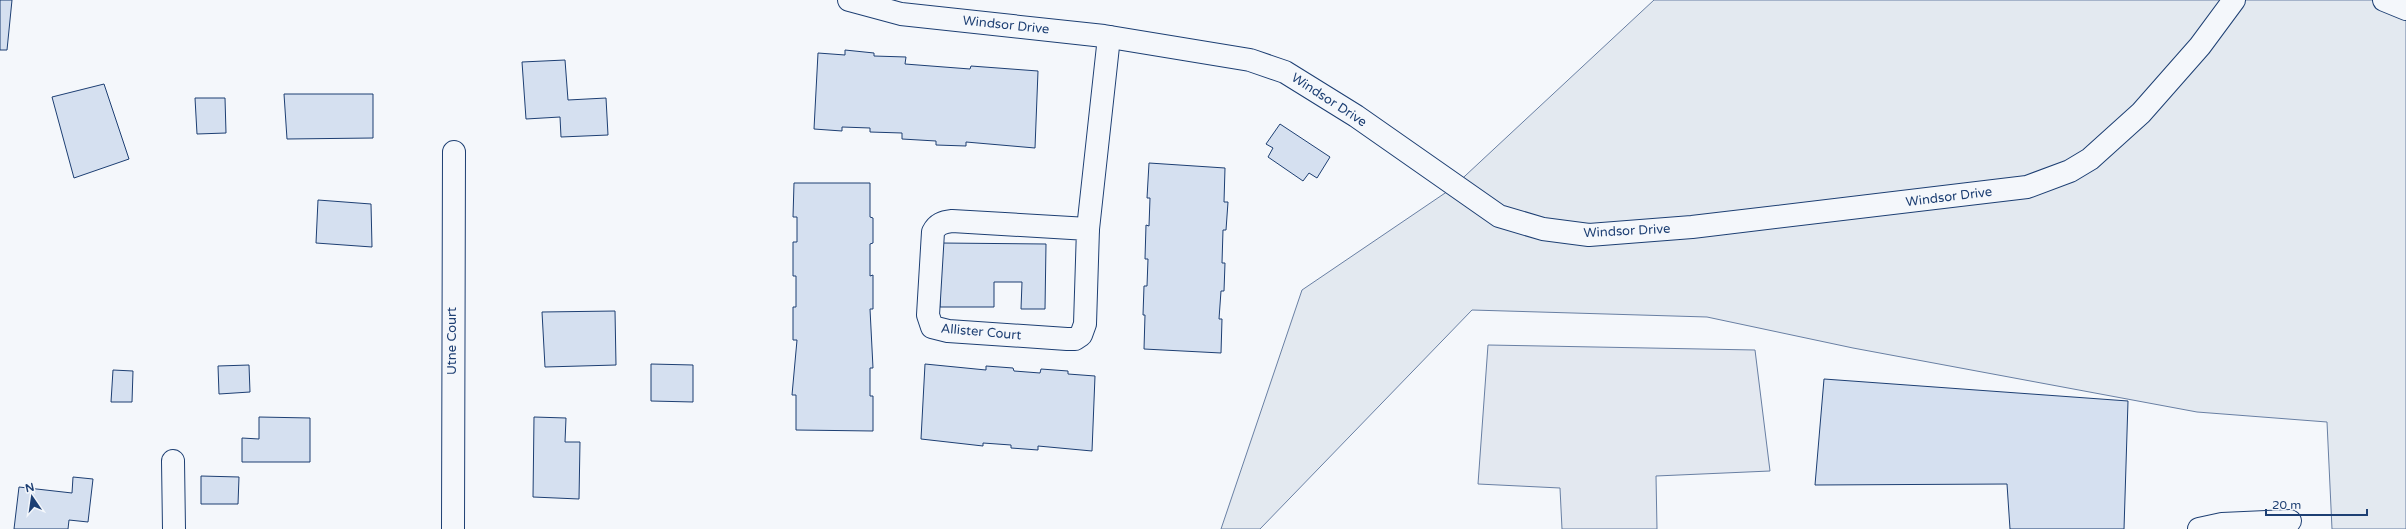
<svg xmlns="http://www.w3.org/2000/svg" width="2406" height="529" font-family="'Varela Round',sans-serif">
<style>
.green{fill:#e3e9f0;stroke:#687fa3}
.parking{fill:#e3e8f0;stroke:#687fa3}
.building{fill:#d5e0f0;stroke:#1d3f73}
.lines{fill:none;stroke-linecap:round;stroke-linejoin:round}
.minor-casing{stroke:#1d3f73;stroke-width:24}
.minor{stroke:#f4f7fb;stroke-width:22}
.labels{text-anchor:middle;dominant-baseline:central;stroke-width:3;stroke-linejoin:round;paint-order:stroke}
.street-label{font-size:13px;fill:#1d3f73;stroke:#f4f7fb}
</style>
<rect width="100%" height="100%" fill="#f4f7fb"/>
<polygon class="green" points="1654,0 2406,0 2406,529 2332,529 2327,422 2197,412 1853,348 1707,317 1472,310 1260,529 1221,529 1302,290 1451,189"/>
<polygon class="parking" points="1488,345 1755,350 1770,471 1656,476 1657,529 1562,529 1560,488 1478,484"/>
<g class="building">
<polygon points="0,0 12,0 7,50 0,50"/>
<polygon points="845,50 874,53 874,56 906,57 905,64 970,69 971,66 1038,71 1035,148 966,142 966,146 936,145 936,141 902,139 902,133 870,132 870,128 842,127 842,131 814,129 818,53 845,55"/>
<polygon points="565,60 568,100 606,98 608,135 561,137 560,117 526,119 522,62"/>
<polygon points="104,84 129,159 74,178 52,97"/>
<polygon points="284,94 373,94 373,138 287,139"/>
<polygon points="195,98 225,98 226,133 197,134"/>
<polygon points="1280,124 1330,157 1317,178 1309,173 1303,181 1268,157 1273,148 1266,144"/>
<polygon points="1149,163 1225,168 1224,202 1228,202 1226,230 1223,230 1222,263 1225,263 1224,291 1221,291 1219,319 1222,319 1221,353 1144,349 1145,315 1143,315 1144,286 1147,286 1148,259 1145,259 1146,225 1149,226 1150,198 1147,198"/>
<polygon points="794,183 870,183 870,217 873,218 873,243 870,244 870,276 873,275 873,309 870,309 873,368 870,368 870,396 873,396 873,431 796,430 796,395 792,395 797,340 793,340 793,307 796,307 796,276 793,276 793,242 797,242 797,217 793,217"/>
<polygon points="318,200 371,204 372,247 316,243"/>
<polygon points="941,243 1046,244 1045,309 1021,309 1022,282 994,282 994,307 940,307"/>
<polygon points="615,311 616,365 545,367 542,312"/>
<polygon points="651,364 693,365 693,402 651,401"/>
<polygon points="925,364 986,370 986,366 1013,368 1014,371 1040,373 1041,369 1068,371 1068,374 1095,376 1092,451 1038,446 1038,450 1011,448 1011,445 983,443 983,446 921,439"/>
<polygon points="249,365 250,392 219,394 218,366"/>
<polygon points="113,370 133,371 132,402 111,402"/>
<polygon points="1824,379 2128,401 2124,529 2010,529 2007,484 1815,485"/>
<polygon points="259,417 310,418 310,462 242,462 242,438 259,439"/>
<polygon points="534,417 566,418 565,442 580,442 579,499 533,497"/>
<polygon points="201,476 239,477 238,504 201,504"/>
<polygon points="73,477 93,479 88,522 69,520 68,529 14,529 19,487 72,493"/>
</g>
<g class="lines">
<defs>
<g id="minor">
<polyline points="849,0 901,14 1104,36 1250,60 1285,72 1356,116 1499,216 1543,229 1589,235 1692,227 2027,187 2070,171 2090,159 2141,113 2200,46 2234,0"/>
<polyline points="2384,0 2406,9"/>
<path d="M 952,221 L 1088,229 L 1085,324 L 1081,335 L 1075,339 L 1067,339 L 948,331 L 932,327 L 928,315 L 933,232 C 937,224 943,222 952,221 Z"/>
<polyline points="1088,229 1109,37"/>
<polyline points="173,461 174,529"/>
<polyline points="453,529 454,152"/>
<polyline points="2199,529 2222,524 2290,521"/>
</g>
</defs>
<use href="#minor" class="minor-casing"/>
<use href="#minor" class="minor"/>
</g>
<g class="labels">
<g class="street-label">
<text transform="translate(1006 25) rotate(6)">Windsor Drive</text>
<text transform="translate(1329 100) rotate(33)">Windsor Drive</text>
<text transform="translate(1949 197) rotate(-7)">Windsor Drive</text>
<text transform="translate(1627 231) rotate(-3)">Windsor Drive</text>
<text transform="translate(981 332) rotate(5)">Allister Court</text>
<text transform="translate(452 341) rotate(-90)">Utne Court</text>
</g>
</g>
<g transform="translate(32 497) rotate(347)" stroke="#f4f7fb" stroke-width="3" paint-order="stroke">
<path d="M0-3L7 15L0 10L-7 15Z" fill="#1d3f73"/>
<text y="-6" font-size="11" font-weight="bold" text-anchor="middle" fill="#1d3f73">N</text>
</g>
<path d="M2266 509v6h101v-6" fill="none" stroke="#1d3f73" stroke-width="2"/>
<text x="2272" y="509" font-size="12" fill="#1d3f73" stroke="#f4f7fb" stroke-width="3" paint-order="stroke">20 m</text>
</svg>
